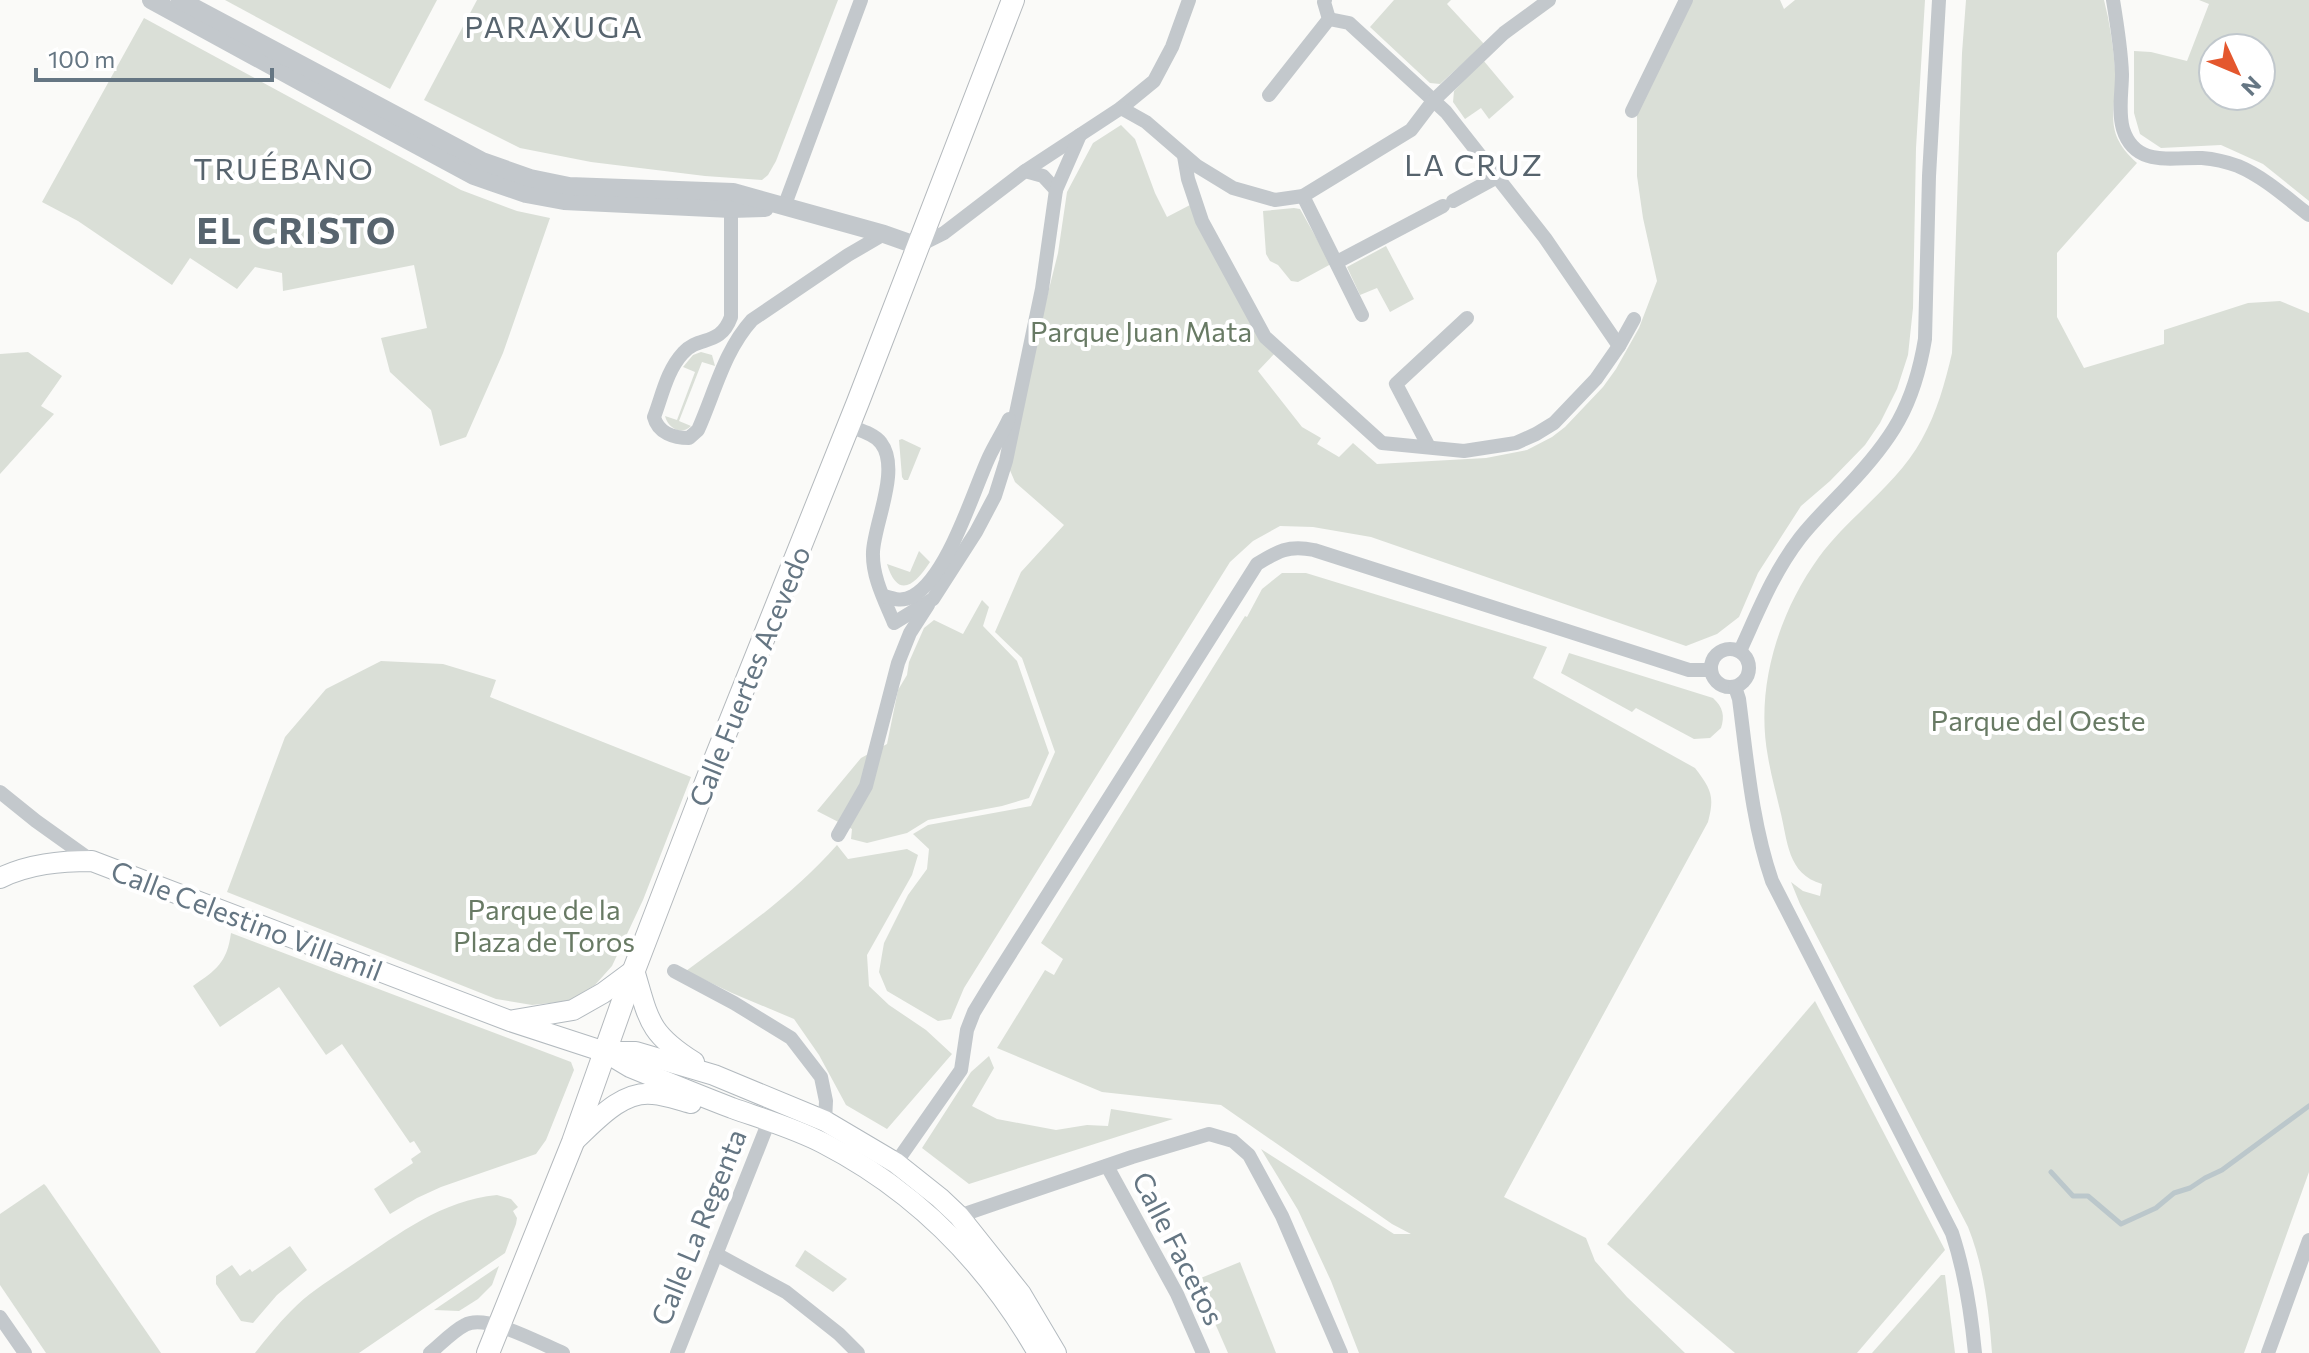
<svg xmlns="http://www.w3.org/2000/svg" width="2309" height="1353" font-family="Commissioner,sans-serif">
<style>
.green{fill:#dadfd7;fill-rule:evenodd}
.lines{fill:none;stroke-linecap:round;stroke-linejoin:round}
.stream{stroke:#bbc7cb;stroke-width:5}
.secondary-casing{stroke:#b3babf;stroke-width:22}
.trunk-casing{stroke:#b4b9bd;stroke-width:24}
.minor{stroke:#c3c8cc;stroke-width:14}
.tertiary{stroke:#c3c8cc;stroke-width:18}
.secondary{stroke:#fff;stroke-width:20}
.trunk{stroke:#fff;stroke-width:22}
.labels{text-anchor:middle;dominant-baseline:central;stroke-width:8;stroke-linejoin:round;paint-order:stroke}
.park-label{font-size:28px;fill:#687a64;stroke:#fff}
.street-label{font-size:28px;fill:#657683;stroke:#fff}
.neighbourhood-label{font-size:30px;letter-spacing:2px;fill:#57646e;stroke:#fff}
.district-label{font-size:36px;font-weight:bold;letter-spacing:2px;fill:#57646e;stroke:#fff}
</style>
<rect width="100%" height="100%" fill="#fafaf8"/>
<g class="green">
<polygon points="225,0 437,0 390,89"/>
<polygon points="477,0 838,0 776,161 768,175 762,180 705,176 591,162 520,148 424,100"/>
<polygon points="1394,0 1451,0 1447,4 1484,44 1440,84 1430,83 1370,27"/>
<polygon points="1692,0 1780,0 1784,9 1795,0 1925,0 1916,148 1913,308 1908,355 1897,389 1880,423 1865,445 1830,481 1801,506 1758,573 1739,617 1717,634 1686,646 1371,537 1313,527 1280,526 1253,541 1230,562 964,988 951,1019 938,1021 887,991 879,972 884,943 908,895 927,869 929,849 913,834 928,825 1031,806 1055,752 1022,658 995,632 1021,572 1064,525 1015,482 1006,461 1058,253 1067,192 1093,143 1121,125 1135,139 1155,193 1167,217 1190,205 1275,353 1258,371 1302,427 1321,438 1317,444 1339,457 1353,443 1377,464 1486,458 1527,450 1552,437 1565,427 1603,387 1616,369 1639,328 1657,281 1643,218 1637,176 1637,111"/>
<path d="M 1966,0 L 2104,0 C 2110,23 2113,46 2115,69 C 2118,110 2100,130 2137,163 L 2057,253 L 2057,317 L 2084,368 L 2164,344 L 2164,330 L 2248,303 L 2280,301 L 2309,313 L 2309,1172 L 2244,1353 L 1992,1353 C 1989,1310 1984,1267 1968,1227 L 1800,904 L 1791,882 L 1803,891 L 1820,896 L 1822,884 C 1787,874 1788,841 1780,810 C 1776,793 1771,775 1768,757 C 1755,688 1778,614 1819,557 C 1849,516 1897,485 1922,439 C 1937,412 1945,383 1952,353 L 1962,53 Z"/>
<path d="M 2199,0 L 2309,0 L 2309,201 L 2263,164 L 2221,145 L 2161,148 L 2140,134 L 2134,113 L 2134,51 L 2151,52 L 2187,61 L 2209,4 ZM 2213,48 L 2261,48 L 2261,96 L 2213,96 Z"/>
<polygon points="144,18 461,190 517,211 550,218 503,353 466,437 440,446 431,410 390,372 381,338 427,328 414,265 283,291 282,273 255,267 237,289 190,258 172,285 78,221 42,202"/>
<polygon points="1483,60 1514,97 1489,119 1481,108 1465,119 1453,102 1454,91"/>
<polygon points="1294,208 1300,209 1331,264 1298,282 1291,281 1278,265 1270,261 1266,254 1263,211"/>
<polygon points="1386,246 1414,299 1390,312 1377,288 1360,295 1347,267"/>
<polygon points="28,352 62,376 41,406 54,414 0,474 0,354"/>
<path d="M 701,352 L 712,355 L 715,366 L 702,362 L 679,421 L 691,426 C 681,436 668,428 665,416 L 677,420 L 695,372 L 683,367 L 693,355 Z"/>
<polygon points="902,439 921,448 908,480 904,480 902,477 899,440"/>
<path d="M 919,551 L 930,562 C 915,585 898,600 887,564 L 910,572 Z"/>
<path d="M 1282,573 L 1306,573 L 1547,647 L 1533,678 L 1695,768 C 1711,789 1715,796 1708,822 L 1504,1197 L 1586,1238 L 1595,1261 L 1627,1297 L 1685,1353 L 1359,1353 L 1331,1281 L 1298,1210 L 1261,1149 L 1394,1234 L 1411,1234 L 1392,1224 L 1221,1105 L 1102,1092 L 997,1048 L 1045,970 L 1054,975 L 1063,959 L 1041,943 L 1245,616 L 1247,617 L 1262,589 Z"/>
<polygon points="982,600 989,607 983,626 1017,661 1049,753 1029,798 1002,806 928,820 907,833 867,843 851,839 852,829 817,811 861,758 887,744 898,690 907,675 909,662 924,628 934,620 963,634"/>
<path d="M 1569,653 L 1713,698 C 1723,707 1725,716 1721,728 L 1710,738 L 1694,739 L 1636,708 L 1632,712 L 1561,673 Z"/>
<polygon points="381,661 443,664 496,680 490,697 691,777 643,900 612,966 595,985 569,1001 532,1005 496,999 227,892 285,737 326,689"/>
<path d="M 837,845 L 848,859 L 907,849 L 918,855 L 912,875 L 867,955 L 869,986 L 889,1005 L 926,1030 L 952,1054 L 887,1129 L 846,1105 L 819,1055 L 794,1019 L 732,993 L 686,971 C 739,932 793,895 837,845 Z"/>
<path d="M 231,933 L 571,1062 L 574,1070 L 546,1140 L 536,1154 L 441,1187 L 417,1198 L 390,1214 L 374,1189 L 413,1163 L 411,1159 L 421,1152 L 414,1141 L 410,1143 L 342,1044 L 326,1055 L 279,987 L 220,1027 L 193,986 C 216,970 227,963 231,933 Z"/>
<polygon points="1815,1001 1945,1250 1857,1353 1735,1353 1607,1244"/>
<polygon points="989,1056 994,1068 972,1106 997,1119 1056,1130 1087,1125 1108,1126 1111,1109 1173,1119 969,1184 922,1148 971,1072"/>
<polygon points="44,1184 46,1186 161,1353 46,1353 0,1285 0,1214"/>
<path d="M 497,1195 L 511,1199 L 518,1207 L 513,1211 L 517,1218 L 516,1224 L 505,1253 L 359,1353 L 255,1353 C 266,1339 278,1324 291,1311 C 309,1292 333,1278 355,1263 C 399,1234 442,1200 497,1195 Z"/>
<polygon points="290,1246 307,1270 277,1295 253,1323 241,1321 216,1284 216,1276 232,1265 240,1276 250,1269 252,1272"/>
<polygon points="805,1250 847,1279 833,1292 795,1266"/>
<polygon points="1240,1262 1276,1353 1228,1353 1196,1280"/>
<polygon points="499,1266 492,1285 478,1299 459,1311 434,1310"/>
<polygon points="1941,1275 1945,1275 1955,1353 1872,1353"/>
</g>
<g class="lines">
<polyline class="stream" points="2051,1172 2073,1196 2088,1196 2121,1224 2156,1208 2174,1193 2190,1188 2205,1178 2222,1170 2309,1106"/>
<defs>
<g id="secondary">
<path d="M 0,878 C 29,864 60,861 92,861 L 510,1021 L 605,1052 L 630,1067 C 664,1081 698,1095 732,1108 C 763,1119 794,1128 823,1143 C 916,1191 986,1262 1038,1353"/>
<path d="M 514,1020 L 573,1010 L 603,993 L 634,970 C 649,1020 648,1033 694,1062"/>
<polyline points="605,1052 636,1052 714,1075 825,1121 896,1163 940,1198 959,1216 1021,1294 1056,1353"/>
<path d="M 573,1142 C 594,1123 621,1090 653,1094 C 666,1095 679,1100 691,1103"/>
</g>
<polyline id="trunk" points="488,1353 573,1142 634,970 710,772 858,402 1013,0"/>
</defs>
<use href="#secondary" class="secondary-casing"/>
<use href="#trunk" class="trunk-casing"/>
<g class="minor">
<polyline points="1325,0 1324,2 1329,19"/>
<path d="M 2113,0 C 2117,24 2121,49 2122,74 C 2122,91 2118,112 2123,129 C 2135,168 2173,157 2202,158 C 2214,159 2227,162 2238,166 C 2264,177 2287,198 2309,215"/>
<polyline points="1269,95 1329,19 1349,23 1446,112 1545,238 1619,346"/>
<polyline points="1121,108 1154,81 1172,47 1189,0"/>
<polyline points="1632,111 1686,0"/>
<polyline points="1184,156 1188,179 1202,221 1265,337 1382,443 1464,451 1516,443 1536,434 1554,423 1596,379 1619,346 1634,319"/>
<polyline points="1025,171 1043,176 1056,190"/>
<polyline points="1303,196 1362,315"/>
<polyline points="1453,201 1497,177"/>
<polyline points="784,207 861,0"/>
<path d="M 731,209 L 731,317 C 720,347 699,335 683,353 C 667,370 662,396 654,417 C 658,433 674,438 689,438 L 698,430 C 715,392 724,351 752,320 L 848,255 L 884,234"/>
<polyline points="918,246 944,233 1025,171 1121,108 1146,122 1197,166 1233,188 1275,200 1303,196 1411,130 1433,101 1504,33 1549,0"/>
<polyline points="1337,262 1443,206"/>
<path d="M 849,426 C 859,430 875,434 881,443 C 901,469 874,524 873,552 C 872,577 885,601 894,623 L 933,599 L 976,532 L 995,496 L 1006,461 L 1042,289 L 1056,190 L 1080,135"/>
<polyline points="1429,447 1396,384 1467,318"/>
<path d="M 884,596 C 894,599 902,602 913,596 C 948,576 972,494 989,457 C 995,444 1003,432 1009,419"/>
<circle cx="1730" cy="668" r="19"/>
<path d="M 1740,651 C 1758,612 1773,573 1800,538 C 1814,520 1831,504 1846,488 C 1892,440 1914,406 1925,339 L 1929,176 L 1939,0"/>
<path d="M 1735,687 L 1739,699 C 1747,760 1752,823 1772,881 L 1952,1233 C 1965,1272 1971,1312 1975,1353"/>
<polyline points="0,792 36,821 92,861"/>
<polyline points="838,835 866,786 898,663 910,633 928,605"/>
<polyline points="674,971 734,1003 791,1038 821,1077 826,1101 825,1121"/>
<polyline points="1107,1166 1177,1294 1203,1353"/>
<path d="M 891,1170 L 961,1070 L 967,1030 L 974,1012 L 988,989 L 1257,564 C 1278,551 1288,545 1314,550 L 1689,670 L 1711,670"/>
<polyline points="959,1216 1132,1157 1209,1134 1233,1141 1249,1155 1282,1216 1341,1353"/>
<polyline points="716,1254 786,1292 839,1334 858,1353"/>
<polyline points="0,1317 25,1353"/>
<path d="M 430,1353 C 441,1344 453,1331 465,1325 C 486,1313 541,1344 563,1353"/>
<polyline points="677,1353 769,1121"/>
<polyline points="2268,1353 2309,1240"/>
</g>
<g class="tertiary">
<polyline points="151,0 385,128 474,176 494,183 526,194 564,201 731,209 765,208"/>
<polyline points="180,0 482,161 530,178 569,186 733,192 884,234 918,246"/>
</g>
<use href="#secondary" class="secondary"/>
<use href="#trunk" class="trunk"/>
</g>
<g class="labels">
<g class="park-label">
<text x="1141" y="331">Parque Juan Mata</text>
<text x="2038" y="720">Parque del Oeste</text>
<text x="544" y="909">Parque de la<tspan x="544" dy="32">Plaza de Toros</tspan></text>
</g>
<g class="street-label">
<text transform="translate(749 676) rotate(-68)">Calle Fuertes Acevedo</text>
<text transform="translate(247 920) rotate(21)">Calle Celestino Villamil</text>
<text transform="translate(698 1227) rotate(-68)">Calle La Regenta</text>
<text transform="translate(1179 1248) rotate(63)">Calle Facetos</text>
</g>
<g class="neighbourhood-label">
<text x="554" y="25">PARAXUGA</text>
<text x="1474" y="163">LA CRUZ</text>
<text x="284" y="167">TRUÉBANO</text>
</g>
<g class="district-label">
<text x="297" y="229">EL CRISTO</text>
</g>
</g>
<g transform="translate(2237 72) rotate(134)"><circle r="38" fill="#ffffff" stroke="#c1c8cd" stroke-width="2"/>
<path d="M0-6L14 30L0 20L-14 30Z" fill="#e4572e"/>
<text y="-12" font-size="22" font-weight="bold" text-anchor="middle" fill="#657683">N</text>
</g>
<path d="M36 68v12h236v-12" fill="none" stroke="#657683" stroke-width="4"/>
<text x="48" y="68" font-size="24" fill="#657683" stroke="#ffffff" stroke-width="6" paint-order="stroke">100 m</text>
</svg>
